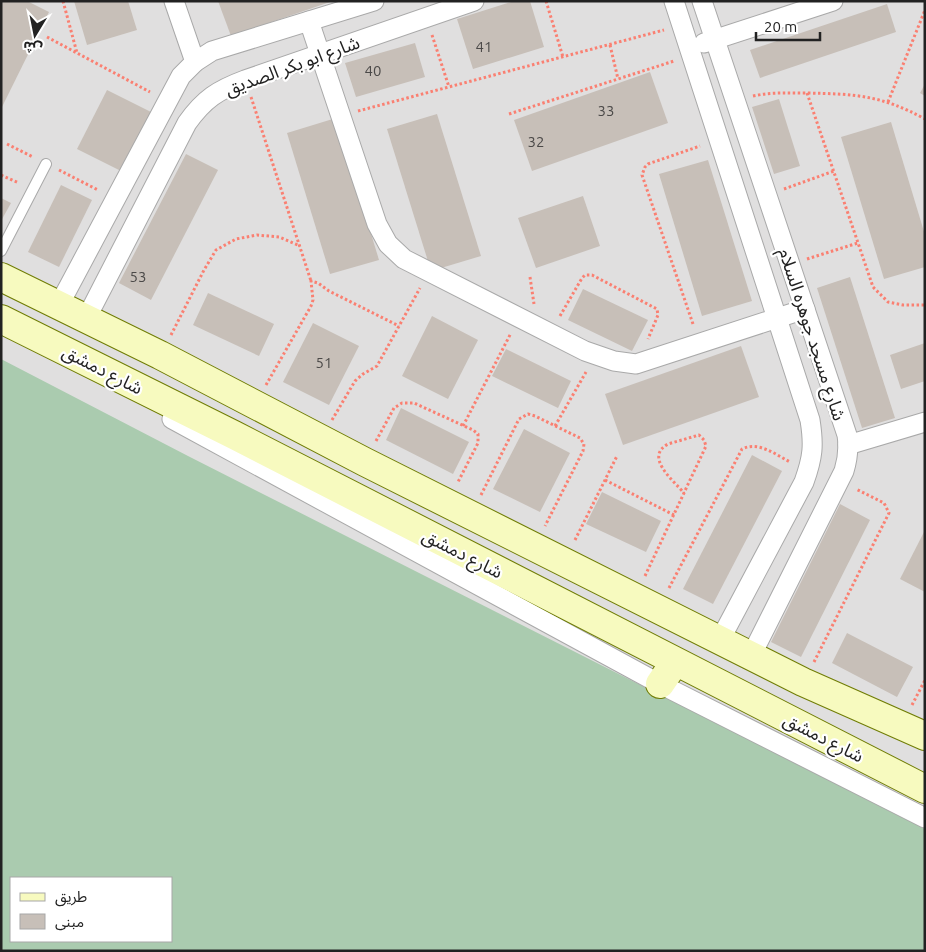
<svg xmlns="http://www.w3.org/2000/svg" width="926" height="952" font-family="Ubuntu,'Noto Sans Arabic',sans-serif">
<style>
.residential{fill:#e0dfdf;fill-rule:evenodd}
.cemetery{fill:#aacbaf;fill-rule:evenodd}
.building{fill:#c7bfb8}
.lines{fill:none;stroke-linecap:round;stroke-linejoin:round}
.lane-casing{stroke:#a9a9a9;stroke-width:12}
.street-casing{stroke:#a9a9a9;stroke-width:21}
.secondary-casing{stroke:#707d05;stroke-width:30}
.path{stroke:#fa8072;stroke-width:3;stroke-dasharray:2.5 2.5;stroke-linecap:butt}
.lane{stroke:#fff;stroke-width:10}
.street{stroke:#fff;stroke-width:19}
.secondary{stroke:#f7fabf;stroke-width:28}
.labels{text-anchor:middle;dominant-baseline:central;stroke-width:4.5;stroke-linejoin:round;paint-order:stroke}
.number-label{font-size:15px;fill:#4b4948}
.street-label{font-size:18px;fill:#222;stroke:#fff}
</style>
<rect width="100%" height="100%" fill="#f2efe9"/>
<path class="residential" d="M 1,1 L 925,1 L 925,951 L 1,951 ZM 11,878 L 171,878 L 171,941 L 11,941 Z"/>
<path class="cemetery" d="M 1,359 L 188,456 L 925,829 L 925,951 L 1,951 ZM 11,878 L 171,878 L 171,941 L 11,941 Z"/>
<g class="building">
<polygon points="1,1 27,1 49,12 1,109"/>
<polygon points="74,1 128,1 137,30 87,45"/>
<polygon points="218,1 330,1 330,2 231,36"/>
<polygon points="514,1 530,1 544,47 473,69 457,19"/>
<polygon points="887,4 896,32 760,78 750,50"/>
<polygon points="415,43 425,77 356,97 345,63"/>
<polygon points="650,72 668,123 532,171 514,120"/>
<polygon points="925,84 925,96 920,93"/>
<polygon points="107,90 153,113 123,172 77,149"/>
<polygon points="779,99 800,166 774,174 752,107"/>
<polygon points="437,114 481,256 431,271 387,129"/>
<polygon points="336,118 379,260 330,274 287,133"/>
<polygon points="891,122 925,235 925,267 884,279 841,137"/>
<polygon points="186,154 218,170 151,300 119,283"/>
<polygon points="708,160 752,301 702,316 659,174"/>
<polygon points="61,185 92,200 59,267 28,252"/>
<polygon points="583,196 600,246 536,268 518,218"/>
<polygon points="1,198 11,203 1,221"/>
<polygon points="850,277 895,418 862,428 817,288"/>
<polygon points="583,289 648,320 632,351 568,320"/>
<polygon points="208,293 274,324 259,356 193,325"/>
<polygon points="432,316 478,340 448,399 402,376"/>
<polygon points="313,323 359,346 329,405 283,382"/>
<polygon points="925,343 925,381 901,389 890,355"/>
<polygon points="741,346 759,397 623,445 605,394"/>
<polygon points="506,349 571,381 558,408 492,376"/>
<polygon points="401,408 469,442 453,474 386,440"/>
<polygon points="524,429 570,453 540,512 493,489"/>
<polygon points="752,455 782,471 713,604 683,589"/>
<polygon points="602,492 661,521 646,552 586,524"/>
<polygon points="840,504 870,520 801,657 771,642"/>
<polygon points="925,530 925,592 900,579"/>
<polygon points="847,633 913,667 897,697 832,663"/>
</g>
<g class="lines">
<defs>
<polyline id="lane" points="1,251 46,164"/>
<g id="street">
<polyline points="174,1 195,62"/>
<path d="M 674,1 L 810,420 C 814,445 813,457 804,482 L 720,640"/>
<path d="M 702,1 L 847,435 C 849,448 848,458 844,471 L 751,656"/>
<polyline points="309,21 377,224 388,244 404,259 585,351 614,361 636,364 805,309"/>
<polyline points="704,43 833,1"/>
<polyline points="59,305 181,76 195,62 212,51 374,1"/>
<path d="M 86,319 L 187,123 C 204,99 218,90 245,80 L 474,1"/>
<polyline points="172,419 660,684 925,818"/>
<polyline points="848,445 925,422"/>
</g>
<g id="secondary">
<polyline points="1,277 160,355 365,462 803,682 925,736"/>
<polyline points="1,319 234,435 925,789"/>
<polyline points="660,684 675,662"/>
</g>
</defs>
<use href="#lane" class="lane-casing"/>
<use href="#street" class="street-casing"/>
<use href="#secondary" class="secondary-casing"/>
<g class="path">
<polyline points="63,1 77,53"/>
<polyline points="546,1 563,57"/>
<polyline points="432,35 449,87"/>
<polyline points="47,37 150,92"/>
<polyline points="610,45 618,79"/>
<polyline points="807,93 873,287 888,302 903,305 925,305"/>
<path d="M 753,96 C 771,92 788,93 806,93 C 855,94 881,95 925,119"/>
<polyline points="251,97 311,281"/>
<polyline points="888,102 925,10"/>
<polyline points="358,111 664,30"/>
<polyline points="509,114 674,61"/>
<polyline points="7,144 33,157"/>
<polyline points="59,170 98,190"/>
<polyline points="1,175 19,183"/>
<polyline points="784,189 834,171"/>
<polyline points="807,259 858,243"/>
<polyline points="530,277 534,304"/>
<polyline points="560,316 582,278 585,275 592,275 657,309 658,315 648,339"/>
<polyline points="693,324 642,175 645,167 648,164 700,146"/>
<polyline points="171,335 204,270 216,250 236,239 257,235 279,237 300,246"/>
<polyline points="266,385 311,306 313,300 311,281 318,283 329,291 399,326"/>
<polyline points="332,420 355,381 363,374 377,366 420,288"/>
<polyline points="463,426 511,333"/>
<polyline points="555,426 586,372"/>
<polyline points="376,441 394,408 402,403 414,403 473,430 478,434 478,443 458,482"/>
<polyline points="605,480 674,515"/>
<polyline points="481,495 519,419 528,414 535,416 580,438 584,444 583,451 545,526"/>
<polyline points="575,540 617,456"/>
<path d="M 645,576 L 706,446 L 704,440 L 699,435 L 668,444 C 644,457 673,480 684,493"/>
<path d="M 669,588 L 742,449 C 758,441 775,454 790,462"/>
<polyline points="814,662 889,513 884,503 856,489"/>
<polyline points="912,705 925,680"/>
</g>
<use href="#lane" class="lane"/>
<use href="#street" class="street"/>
<use href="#secondary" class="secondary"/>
</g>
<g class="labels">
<g class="number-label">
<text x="484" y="46">41</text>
<text x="373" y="70">40</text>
<text x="606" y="110">33</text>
<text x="536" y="141">32</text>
<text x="138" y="276">53</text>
<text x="324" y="362">51</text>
</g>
<g class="street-label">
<text transform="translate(292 65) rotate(-20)">شارع ابو بكر الصديق</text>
<text transform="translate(813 334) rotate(72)">شارع مسجد جوهره السلام</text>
<text transform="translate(103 369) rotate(27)">شارع دمشق</text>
<text transform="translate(463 553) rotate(27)">شارع دمشق</text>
<text transform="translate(824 737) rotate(27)">شارع دمشق</text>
</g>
</g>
<rect width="926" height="952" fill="none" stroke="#222222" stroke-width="5"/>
<rect x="10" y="877" width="162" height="65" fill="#ffffff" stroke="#a7a7a7"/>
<rect x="20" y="893" width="25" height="8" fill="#f7fabf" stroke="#a7a7a7"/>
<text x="55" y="902" font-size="15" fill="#222222">طريق</text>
<rect x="20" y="914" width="25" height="15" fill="#c7bfb8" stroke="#a7a7a7"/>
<text x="55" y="927" font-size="15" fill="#222222">مبنى</text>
<g transform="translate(35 35) rotate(190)" stroke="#ffffff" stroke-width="4" paint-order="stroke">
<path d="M0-4L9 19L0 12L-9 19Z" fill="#222222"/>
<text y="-8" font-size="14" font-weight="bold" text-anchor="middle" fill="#222222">ش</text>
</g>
<path d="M756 32v8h64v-8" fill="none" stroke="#222222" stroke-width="2.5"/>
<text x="764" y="32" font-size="15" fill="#222222" stroke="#ffffff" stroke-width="4" paint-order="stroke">20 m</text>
</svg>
